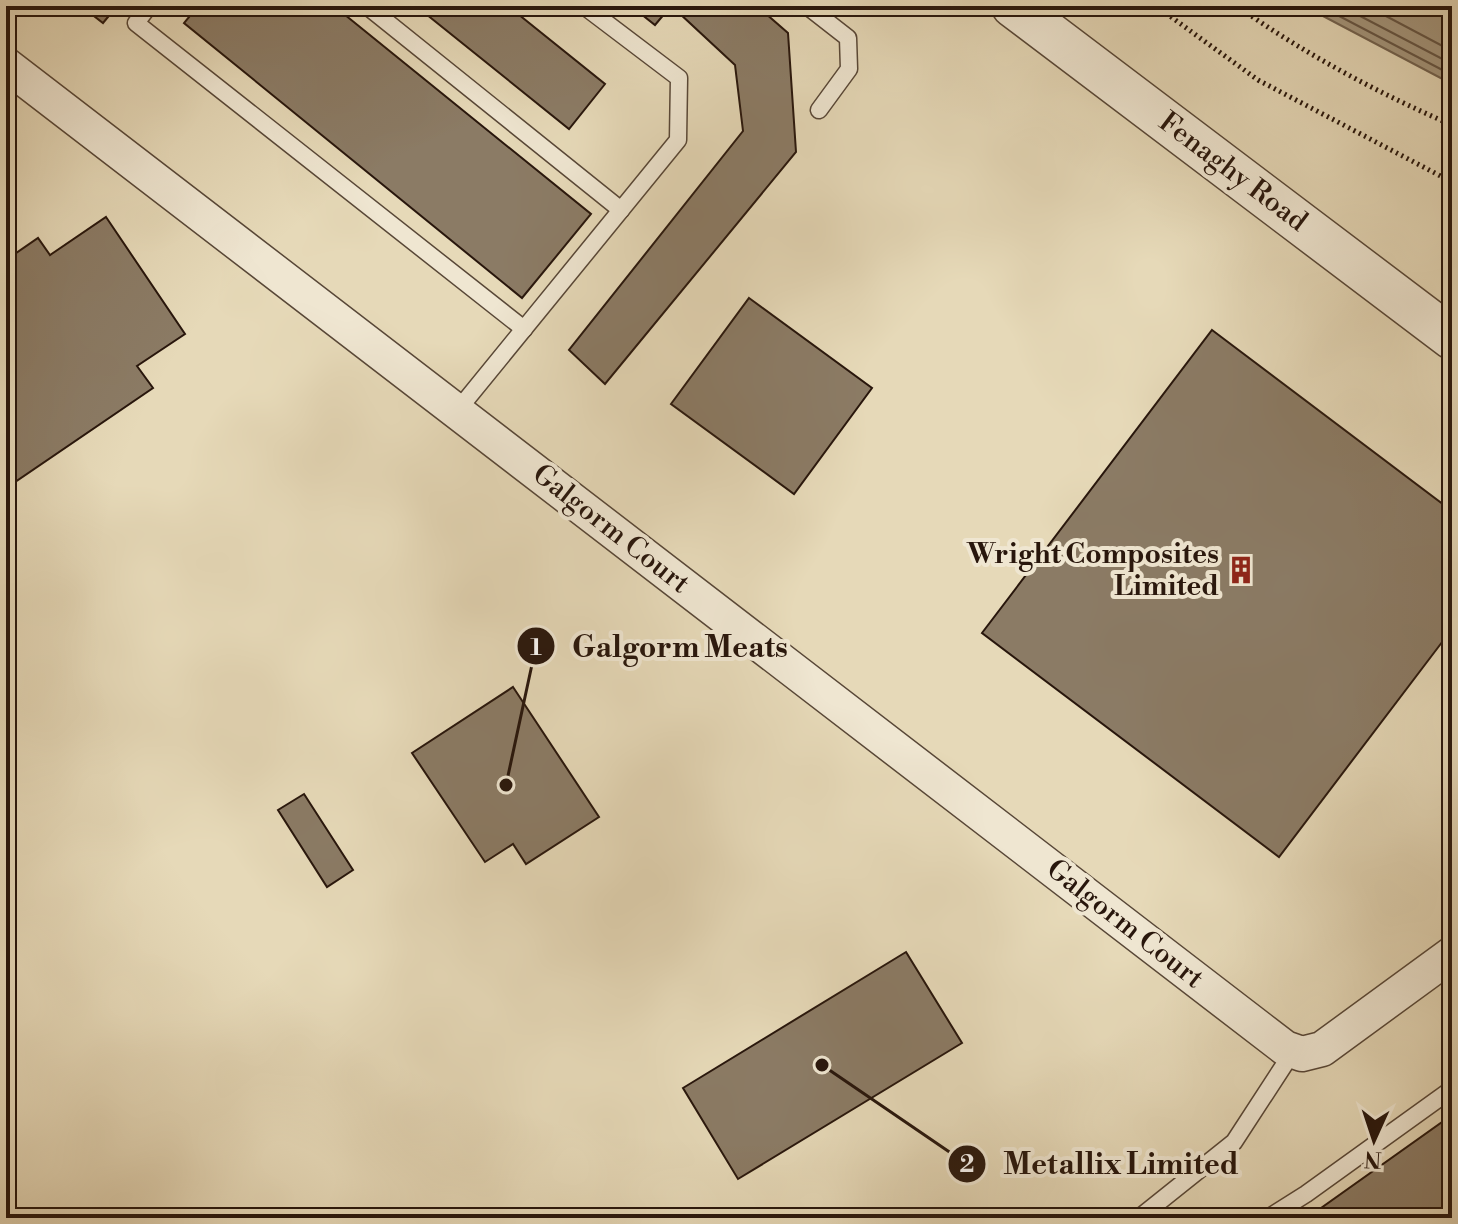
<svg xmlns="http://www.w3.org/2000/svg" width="1458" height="1224" font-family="'Libre Bodoni',serif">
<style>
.water{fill:#a5977e;stroke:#736350;stroke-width:2}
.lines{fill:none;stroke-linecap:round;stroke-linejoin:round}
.shore{stroke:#665645;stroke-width:2}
.building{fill:#8b7b65;stroke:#28160c;stroke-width:2}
.service-casing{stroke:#584737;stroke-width:19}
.minor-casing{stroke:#584737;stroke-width:37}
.tertiary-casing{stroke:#584737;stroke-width:45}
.path{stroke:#28160c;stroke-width:5;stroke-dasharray:2 4;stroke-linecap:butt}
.service{stroke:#efe6d1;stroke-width:16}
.minor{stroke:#efe6d1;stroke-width:34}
.tertiary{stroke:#efe6d1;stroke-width:42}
.labels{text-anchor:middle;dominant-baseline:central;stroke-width:8;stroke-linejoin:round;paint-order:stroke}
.street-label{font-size:28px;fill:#28160c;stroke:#efe6d1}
.poi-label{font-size:28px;font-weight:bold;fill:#28160c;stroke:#efe6d1;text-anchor:end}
.leader{fill:none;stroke:#28160c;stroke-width:3}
.callout-dot{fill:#28160c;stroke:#efe6d1;stroke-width:3}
.mark-label{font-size:24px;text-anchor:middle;font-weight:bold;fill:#fff}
.callout-label{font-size:30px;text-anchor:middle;font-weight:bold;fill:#28160c;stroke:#efe6d1;stroke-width:8;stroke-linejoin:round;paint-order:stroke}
</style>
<rect width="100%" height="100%" fill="#e6d9b8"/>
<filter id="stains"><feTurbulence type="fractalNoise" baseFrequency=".0025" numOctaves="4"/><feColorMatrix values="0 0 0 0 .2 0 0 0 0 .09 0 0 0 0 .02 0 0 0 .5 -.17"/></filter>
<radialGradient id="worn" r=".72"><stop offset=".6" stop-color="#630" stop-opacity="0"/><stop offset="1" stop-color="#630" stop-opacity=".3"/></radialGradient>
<polygon class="water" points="1304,6 1452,8 1452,84"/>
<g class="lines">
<g class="shore">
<polyline points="1320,6 1452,75"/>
<polyline points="1341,6 1452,64"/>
<polyline points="1367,6 1452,51"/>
</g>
</g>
<g class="building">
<polygon points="81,6 117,6 103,23"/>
<polygon points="198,6 334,6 591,214 522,298 184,23"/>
<polygon points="416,6 508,6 605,84 569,129"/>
<polygon points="631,6 671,6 655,25"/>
<polygon points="682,6 757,6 788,33 796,152 605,384 569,350 743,131 735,65 678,12"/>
<polygon points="106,217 185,334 137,366 153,388 15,482 6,468 6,260 38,238 50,255"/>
<polygon points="749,298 872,388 794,494 671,404"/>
<polygon points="1212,330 1452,511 1452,629 1279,857 982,633"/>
<polygon points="513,687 599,817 526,864 513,844 485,862 412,753"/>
<polygon points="304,794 353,870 327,887 278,810"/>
<polygon points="906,952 962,1043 738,1179 683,1088"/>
<polygon points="1452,1115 1452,1218 1307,1218"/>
</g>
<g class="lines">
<defs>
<g id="service">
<polyline points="149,6 136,23 524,329"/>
<polyline points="367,6 621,210"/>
<polyline points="807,6 848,38 849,69 819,110"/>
<polyline points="457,411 678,140 679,78 584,6"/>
<polyline points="1139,1218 1234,1142 1292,1053"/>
<polyline points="1268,1218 1306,1194 1452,1089"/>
</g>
<polyline id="minor" points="6,65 1285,1048 1302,1054 1322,1049 1452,954"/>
<polyline id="tertiary" points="1013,6 1452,338"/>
</defs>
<use href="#service" class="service-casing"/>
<use href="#minor" class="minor-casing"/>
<use href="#tertiary" class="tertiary-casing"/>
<g class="path">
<polyline points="1156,6 1258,80 1452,182"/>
<path d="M 1237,6 C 1303,53 1378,93 1452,125"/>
</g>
<use href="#service" class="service"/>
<use href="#minor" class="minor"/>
<use href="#tertiary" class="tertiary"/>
</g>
<defs>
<symbol id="building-bare" viewBox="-9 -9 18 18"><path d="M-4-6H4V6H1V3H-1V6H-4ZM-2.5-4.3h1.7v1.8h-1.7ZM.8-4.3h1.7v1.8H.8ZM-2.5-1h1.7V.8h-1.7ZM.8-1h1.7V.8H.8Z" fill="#8f2418" stroke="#efe6d1" stroke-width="2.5" paint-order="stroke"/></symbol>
</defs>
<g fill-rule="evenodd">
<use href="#building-bare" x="1221" y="550" width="40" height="40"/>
</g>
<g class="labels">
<g class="street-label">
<text transform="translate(1233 172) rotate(37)">Fenaghy Road</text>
<text transform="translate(611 529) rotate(38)">Galgorm Court</text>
<text transform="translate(1125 924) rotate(38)">Galgorm Court</text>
</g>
<g class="poi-label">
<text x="1219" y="554">Wright Composites<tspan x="1219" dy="32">Limited</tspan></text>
</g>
</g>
<path class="leader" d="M506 785L536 646M822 1065L967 1164"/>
<g class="callout-dot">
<circle cx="506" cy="785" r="8"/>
<circle cx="822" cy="1065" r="8"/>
<circle cx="536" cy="646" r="20"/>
<circle cx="967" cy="1164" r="20"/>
</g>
<g class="mark-label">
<text x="536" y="655">1</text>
<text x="967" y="1172">2</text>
</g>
<g class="callout-label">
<text x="680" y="657">Galgorm Meats</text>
<text x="1121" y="1174">Metallix Limited</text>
</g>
<rect width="1458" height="1224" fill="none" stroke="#e6d9b8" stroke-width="32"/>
<rect x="8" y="8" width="1442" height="1208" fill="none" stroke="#28160c" stroke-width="4"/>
<rect x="16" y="16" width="1426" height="1192" fill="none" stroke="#28160c" stroke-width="2"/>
<g transform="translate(1374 1140) rotate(183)" stroke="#efe6d1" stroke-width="6" paint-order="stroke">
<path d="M0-6L14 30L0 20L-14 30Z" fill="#28160c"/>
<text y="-12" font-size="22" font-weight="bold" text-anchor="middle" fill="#28160c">N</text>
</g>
<rect width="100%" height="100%" filter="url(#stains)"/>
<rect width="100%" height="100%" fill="url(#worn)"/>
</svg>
